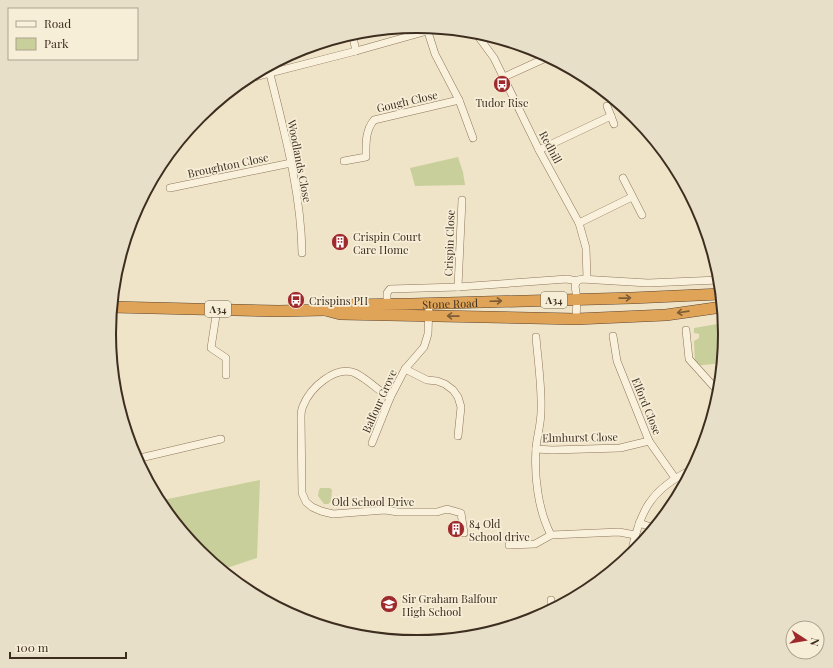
<svg xmlns="http://www.w3.org/2000/svg" width="833" height="668" font-family="'Playfair Display',serif">
<style>
.green{fill:#c9cf9b}
.lines{fill:none;stroke-linecap:round;stroke-linejoin:round}
.minor-casing{stroke:#8d765c;stroke-width:8}
.highway-casing{stroke:#5b4430;stroke-width:12}
.minor{stroke:#faf1dc;stroke-width:7}
.highway{stroke:#e0a458;stroke-width:11}
.oneway{stroke:#7e5d36}
.labels{text-anchor:middle;dominant-baseline:central;stroke-width:3.5;stroke-linejoin:round;paint-order:stroke}
.shield{fill:#f7eed8;stroke:#756857;stroke-width:1}
.shield-label{font-size:10px;font-weight:bold;fill:#3d2e20}
.street-label{font-size:11px;fill:#3d2e20;stroke:#f7eed8}
.poi-label{font-size:11px;fill:#3d2e20;stroke:#f7eed8;text-anchor:start}
.rim{fill:none;stroke:#3d2e20;stroke-width:2}
</style>
<rect width="100%" height="100%" fill="#f0e4c8"/>
<g class="green">
<polygon points="458,157 463,172 465,185 415,186 410,168"/>
<polygon points="723,323 724,334 722,363 695,366 694,341 699,338 699,334 694,333 694,328"/>
<polygon points="260,480 257,558 221,570 199,552 158,501"/>
<polygon points="320,488 330,488 332,490 331,502 328,504 324,504 318,496 319,490"/>
</g>
<g class="lines">
<defs>
<g id="minor">
<polyline points="428,32 435,54 459,100 473,138"/>
<polyline points="475,32 494,58 539,150 579,223 586,248 587,278"/>
<polyline points="352,33 356,51"/>
<path d="M 268,66 C 283,127 301,190 302,253"/>
<polyline points="504,77 548,57"/>
<polyline points="243,80 356,51 438,28"/>
<polyline points="607,106 614,124"/>
<polyline points="539,150 611,116"/>
<path d="M 344,161 L 366,157 C 366,144 365,131 374,120 L 459,100"/>
<polyline points="623,178 642,215"/>
<polyline points="170,188 291,163"/>
<polyline points="579,223 632,197"/>
<polyline points="458,287 462,200"/>
<polyline points="387,305 387,293 390,289 458,287 567,279 577,281"/>
<polyline points="217,309 211,348 226,358 226,375"/>
<polyline points="576,319 577,299 575,286 577,281 581,279 648,283 719,280"/>
<polyline points="686,330 689,359 716,389 718,396"/>
<polyline points="613,336 617,361 649,441 675,478"/>
<path d="M 536,337 C 538,361 542,388 541,411 C 541,424 537,436 536,448 C 534,476 538,510 551,535 L 619,532 L 635,535"/>
<polyline points="405,369 427,380 437,381 445,384 453,390 458,397 461,407 458,436"/>
<path d="M 390,398 C 379,391 366,378 355,373 C 335,365 310,388 303,406 C 301,410 301,414 301,418 L 302,493 L 306,502 L 312,507 L 321,511 L 333,514 L 385,510 L 398,512 L 437,512 L 447,509 L 461,513 L 464,533"/>
<polyline points="372,443 390,398 405,369 424,347 428,334 429,304"/>
<polyline points="536,449 552,450 620,448 649,441"/>
<polyline points="136,459 221,439"/>
<polyline points="639,523 654,528"/>
<polyline points="509,545 535,544 551,535"/>
<path d="M 631,555 C 639,512 651,489 691,470"/>
<polyline points="551,610 551,600"/>
</g>
<g id="highway">
<path id="s1" d="M 111,307 L 278,311 L 325,310 L 340,305 L 412,304 L 632,298 L 721,294"/>
<polyline points="325,310 340,314 576,319 666,315 722,307"/>
</g>
</defs>
<use href="#minor" class="minor-casing"/>
<use href="#highway" class="highway-casing"/>
<use href="#minor" class="minor"/>
<use href="#highway" class="highway"/>
</g>
<defs><path id="oneway-shaft" d="M-6 0H5M1.5-3L5.5 0L1.5 3" fill="none" stroke-width="1.6" stroke-linecap="round" stroke-linejoin="round"/></defs>
<g class="oneway">
<use href="#oneway-shaft" transform="translate(625 298) rotate(-1)"/>
<use href="#oneway-shaft" transform="translate(496 301) rotate(-2)"/>
<use href="#oneway-shaft" transform="translate(683 312) rotate(172)"/>
<use href="#oneway-shaft" transform="translate(453 316) rotate(-179)"/>
</g>
<defs>
<symbol id="bus-disc" viewBox="-11 -11 22 22"><circle r="9.5" fill="#9e2a2b" stroke="#f7eed8"/><path d="M-5-6H5V4H4V6H2V4H-2V6H-4V4H-5ZM-3.5-4V0h7V-4ZM-3.5 1.2v1.5H-2V1.2ZM2 1.2v1.5H3.5V1.2Z" fill="#fff"/></symbol>
<symbol id="building-disc" viewBox="-11 -11 22 22"><circle r="9.5" fill="#9e2a2b" stroke="#f7eed8"/><path d="M-4-6H4V6H1V3H-1V6H-4ZM-2.5-4.3h1.7v1.8h-1.7ZM.8-4.3h1.7v1.8H.8ZM-2.5-1h1.7V.8h-1.7ZM.8-1h1.7V.8H.8Z" fill="#fff"/></symbol>
<symbol id="school-disc" viewBox="-11 -11 22 22"><circle r="9.5" fill="#9e2a2b" stroke="#f7eed8"/><path d="M0-5L7-2L0 1L-7-2ZM-4 1L0 2.5L4 1V4Q0 6-4 4Z" fill="#fff"/></symbol>
</defs>
<g fill-rule="evenodd">
<use href="#bus-disc" x="492" y="74" width="20" height="20"/>
<use href="#building-disc" x="330" y="232" width="20" height="20"/>
<use href="#bus-disc" x="286" y="290" width="20" height="20"/>
<use href="#building-disc" x="446" y="519" width="20" height="20"/>
<use href="#school-disc" x="379" y="594" width="20" height="20"/>
</g>
<g class="labels">
<g class="shield">
<rect x="541" y="292" width="26" height="16" rx="3"/>
<rect x="205" y="301" width="26" height="16" rx="3"/>
</g>
<g class="shield-label">
<text x="554" y="300">A34</text>
<text x="218" y="309">A34</text>
</g>
<g class="street-label">
<text transform="translate(407 101) rotate(-13)">Gough Close</text>
<text transform="translate(551 147) rotate(62)">Redhill</text>
<text transform="translate(300 161) rotate(79)">Woodlands Close</text>
<text transform="translate(228 165) rotate(-12)">Broughton Close</text>
<text transform="translate(449 243) rotate(-88)">Crispin Close</text>
<text stroke="none"><textPath href="#s1" startOffset="340">Stone Road</textPath></text>
<text transform="translate(379 401) rotate(-66)">Balfour Grove</text>
<text transform="translate(647 406) rotate(68)">Elford Close</text>
<text transform="translate(580 437) rotate(-1)">Elmhurst Close</text>
<text x="373" y="501">Old School Drive</text>
</g>
<g class="poi-label">
<text x="502" y="102" text-anchor="middle">Tudor Rise</text>
<text x="353" y="236">Crispin Court<tspan x="353" dy="13">Care Home</tspan></text>
<text x="309" y="300">Crispins PH</text>
<text x="469" y="523">84 Old<tspan x="469" dy="13">School drive</tspan></text>
<text x="402" y="598">Sir Graham Balfour<tspan x="402" dy="13">High School</tspan></text>
</g>
</g>
<path d="M0 0H833V668H0ZM116 334a301 301 0 1 1 602 0a301 301 0 1 1-602 0Z" fill="#e8dfc9" fill-rule="evenodd"/>
<path class="rim" d="M116 334a301 301 0 1 1 602 0a301 301 0 1 1-602 0Z"/>
<rect x="8" y="8" width="130" height="52" fill="#f7eed8" stroke="#ada18e"/>
<rect x="16" y="21" width="20" height="6" fill="#faf1dc" stroke="#ada18e"/>
<text x="44" y="28" font-size="12" fill="#3d2e20">Road</text>
<rect x="16" y="38" width="20" height="12" fill="#c9cf9b" stroke="#ada18e"/>
<text x="44" y="48" font-size="12" fill="#3d2e20">Park</text>
<g transform="translate(805 640) rotate(102)"><circle r="19" fill="#f7eed8" stroke="#ada18e"/>
<path d="M0-3L7 15L0 10L-7 15Z" fill="#9e2a2b"/>
<text y="-6" font-size="11" font-weight="bold" text-anchor="middle" fill="#3d2e20">N</text>
</g>
<path d="M10 652v6h116v-6" fill="none" stroke="#3d2e20" stroke-width="2"/>
<text x="16" y="652" font-size="12" fill="#3d2e20" stroke="#f7eed8" stroke-width="3" paint-order="stroke">100 m</text>
</svg>
